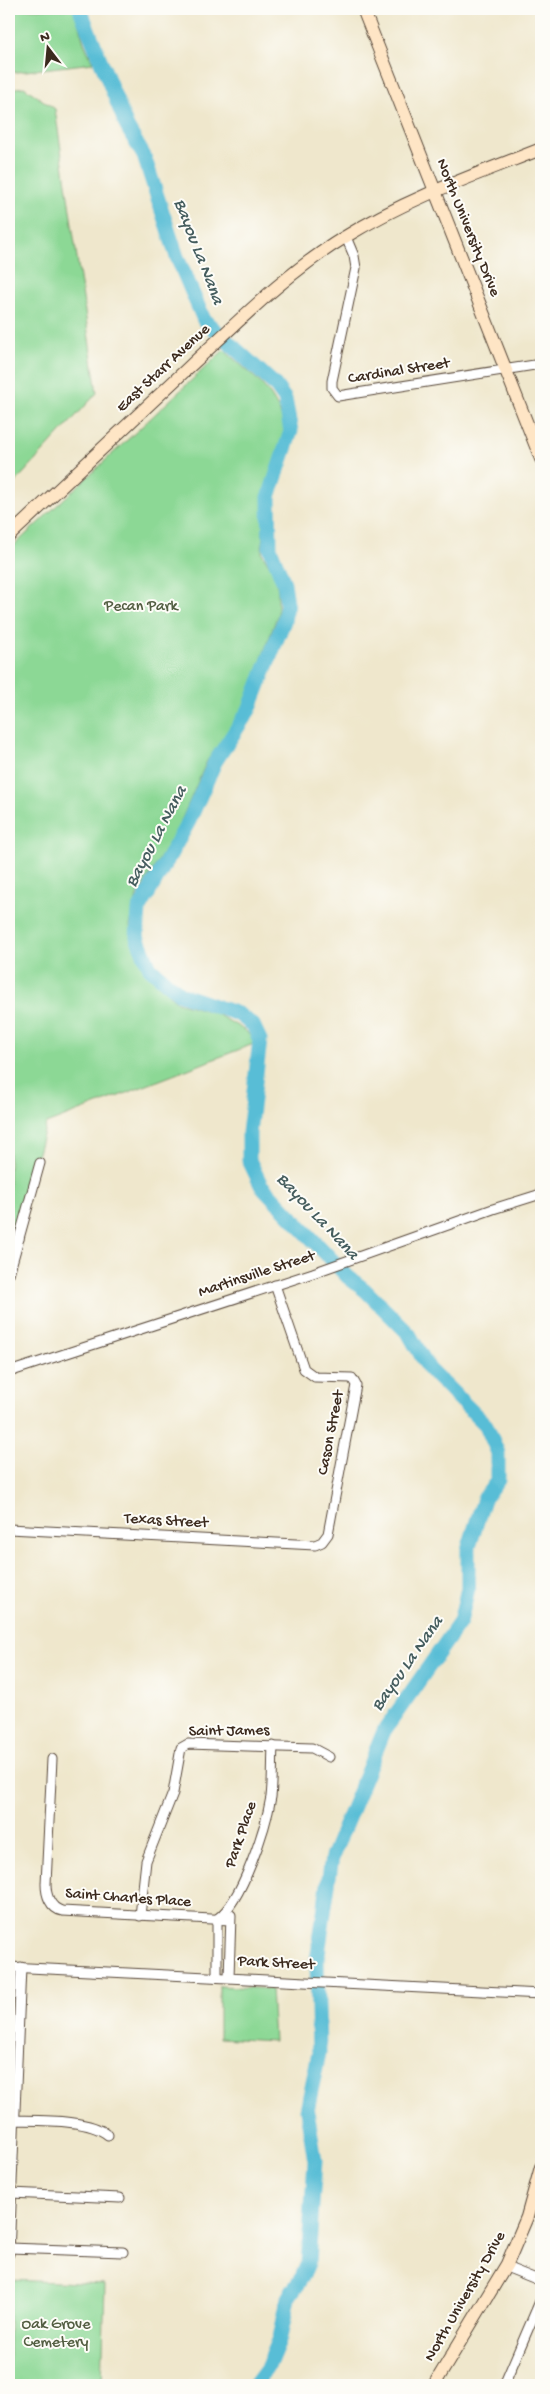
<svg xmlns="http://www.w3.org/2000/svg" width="550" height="2394" font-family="'Gochi Hand',sans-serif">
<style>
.green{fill:#8cd895;stroke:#64815a}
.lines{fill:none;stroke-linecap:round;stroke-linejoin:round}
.river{stroke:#58bdd6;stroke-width:15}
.street-casing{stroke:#564638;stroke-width:11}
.secondary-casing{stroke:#564638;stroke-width:14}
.street{stroke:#fff;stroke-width:9}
.secondary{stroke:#fee5c5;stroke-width:12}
.labels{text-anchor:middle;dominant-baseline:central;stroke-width:4;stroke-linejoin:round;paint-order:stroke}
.street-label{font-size:16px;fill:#3b2a1e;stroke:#fdfcf7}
.park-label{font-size:16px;fill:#535e42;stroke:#fdfcf7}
.water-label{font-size:18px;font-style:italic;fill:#455d5e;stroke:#fdfcf7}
</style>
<rect width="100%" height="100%" fill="#fdfcf7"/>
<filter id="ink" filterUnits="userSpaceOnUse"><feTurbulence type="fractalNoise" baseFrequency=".02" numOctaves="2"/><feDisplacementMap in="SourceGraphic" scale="10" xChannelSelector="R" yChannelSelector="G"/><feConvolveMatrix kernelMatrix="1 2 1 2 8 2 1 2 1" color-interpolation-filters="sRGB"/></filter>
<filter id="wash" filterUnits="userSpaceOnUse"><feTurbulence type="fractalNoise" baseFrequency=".0096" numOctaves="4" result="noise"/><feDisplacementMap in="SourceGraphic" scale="20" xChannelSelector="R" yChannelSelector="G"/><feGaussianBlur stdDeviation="1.12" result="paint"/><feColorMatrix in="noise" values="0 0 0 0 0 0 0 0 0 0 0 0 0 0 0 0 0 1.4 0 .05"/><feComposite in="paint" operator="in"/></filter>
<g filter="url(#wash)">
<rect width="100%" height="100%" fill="#efe7cc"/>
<g class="green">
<polygon points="9,9 74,9 84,43 93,63 9,73"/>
<polygon points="24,87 55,109 97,393 9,489 9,89"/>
<path d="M 224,350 C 254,378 282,393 285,437 L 264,496 L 262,553 L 275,575 L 278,591 L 278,614 L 258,669 L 256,685 L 243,710 L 207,761 L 178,828 L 137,896 L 130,926 L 135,950 L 148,975 L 177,1002 L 215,1013 L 246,1031 L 256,1043 L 46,1124 L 15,1235 L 9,1225 L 9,550 Z"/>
<polygon points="219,1986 271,1989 274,2041 219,2038"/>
<polygon points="9,2280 105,2284 102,2385 9,2385"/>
</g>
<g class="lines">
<polyline class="river" points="80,9 127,127 144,156 177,257 204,320 275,385 285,399 291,431 269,497 270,548 284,583 287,603 284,621 249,710 215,762 189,821 139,910 137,937 150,968 180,994 238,1014 253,1025 260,1040 249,1133 249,1160 261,1185 348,1277 365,1290 409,1334 429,1369 486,1425 498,1453 498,1480 484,1499 468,1550 468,1588 460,1622 384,1731 332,1857 317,1961 319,2053 307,2110 315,2161 308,2263 302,2277 288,2298 280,2338 267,2369 255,2385"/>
</g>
</g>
<g filter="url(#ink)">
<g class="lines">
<defs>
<g id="street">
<polyline points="346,237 354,256 356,268 332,381 332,388 338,396 541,364"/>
<polyline points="9,1242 19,1239"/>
<polyline points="9,1274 40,1163"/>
<polyline points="9,1372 313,1273 493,1209 541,1194"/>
<polyline points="9,1529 315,1545 322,1542 328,1534 356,1385 352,1378 315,1377 304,1369 275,1285"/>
<path d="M 52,1759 L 46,1884 C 46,1895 50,1908 62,1911 L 230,1920"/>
<polyline points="140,1916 146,1861 173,1793 181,1748 188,1744 312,1748 329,1757"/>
<polyline points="9,1967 541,1994"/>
<path d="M 217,1976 L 217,1919 C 242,1902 266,1827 271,1797 C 273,1780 272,1763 273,1746"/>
<polyline points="229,1977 231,1915"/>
<path d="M 9,2120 C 35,2121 88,2118 108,2135"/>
<polyline points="11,2193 120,2198"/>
<polyline points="9,2248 123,2252"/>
<polyline points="9,2254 21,1967"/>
<polyline points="506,2267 541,2281"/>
<polyline points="504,2385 541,2299"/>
</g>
<g id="secondary">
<polyline points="363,9 541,459"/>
<path d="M 9,536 C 69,480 128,424 188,368 C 238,322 286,273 345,237 C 406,199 475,175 541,149"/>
<polyline points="434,2385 507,2264 527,2217 541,2167"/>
</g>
</defs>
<use href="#street" class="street-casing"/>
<use href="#secondary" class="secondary-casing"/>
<use href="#street" class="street"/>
<use href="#secondary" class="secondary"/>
</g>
</g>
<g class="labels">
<g class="street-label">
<text transform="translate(467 228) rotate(68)">North University Drive</text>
<text transform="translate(164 369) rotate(-43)">East Starr Avenue</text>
<text transform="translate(399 372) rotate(-9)">Cardinal Street</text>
<text transform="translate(257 1275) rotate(-18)">Martinsville Street</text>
<text transform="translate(332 1433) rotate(-79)">Cason Street</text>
<text transform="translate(166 1522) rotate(3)">Texas Street</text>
<text transform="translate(229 1732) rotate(-1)">Saint James</text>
<text transform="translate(242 1835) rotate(-71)">Park Place</text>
<text transform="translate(128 1899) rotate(4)">Saint Charles Place</text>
<text transform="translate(276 1964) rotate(3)">Park Street</text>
<text transform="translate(466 2297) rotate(-60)">North University Drive</text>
</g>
<g class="park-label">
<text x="141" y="607">Pecan Park</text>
<text x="56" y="2325">Oak Grove<tspan x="56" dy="18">Cemetery</tspan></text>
</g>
<g class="water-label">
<text transform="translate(198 252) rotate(69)">Bayou La Nana</text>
<text transform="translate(157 837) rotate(-62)">Bayou La Nana</text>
<text transform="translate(317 1217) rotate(47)">Bayou La Nana</text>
<text transform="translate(408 1664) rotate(-55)">Bayou La Nana</text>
</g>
</g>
<rect width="550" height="2394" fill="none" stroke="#fdfcf7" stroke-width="30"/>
<g transform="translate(48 48) rotate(344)" stroke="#fdfcf7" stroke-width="4" paint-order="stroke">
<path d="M0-4L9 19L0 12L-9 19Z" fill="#3b2a1e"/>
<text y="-8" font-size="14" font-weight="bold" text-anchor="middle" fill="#3b2a1e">N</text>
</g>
</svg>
